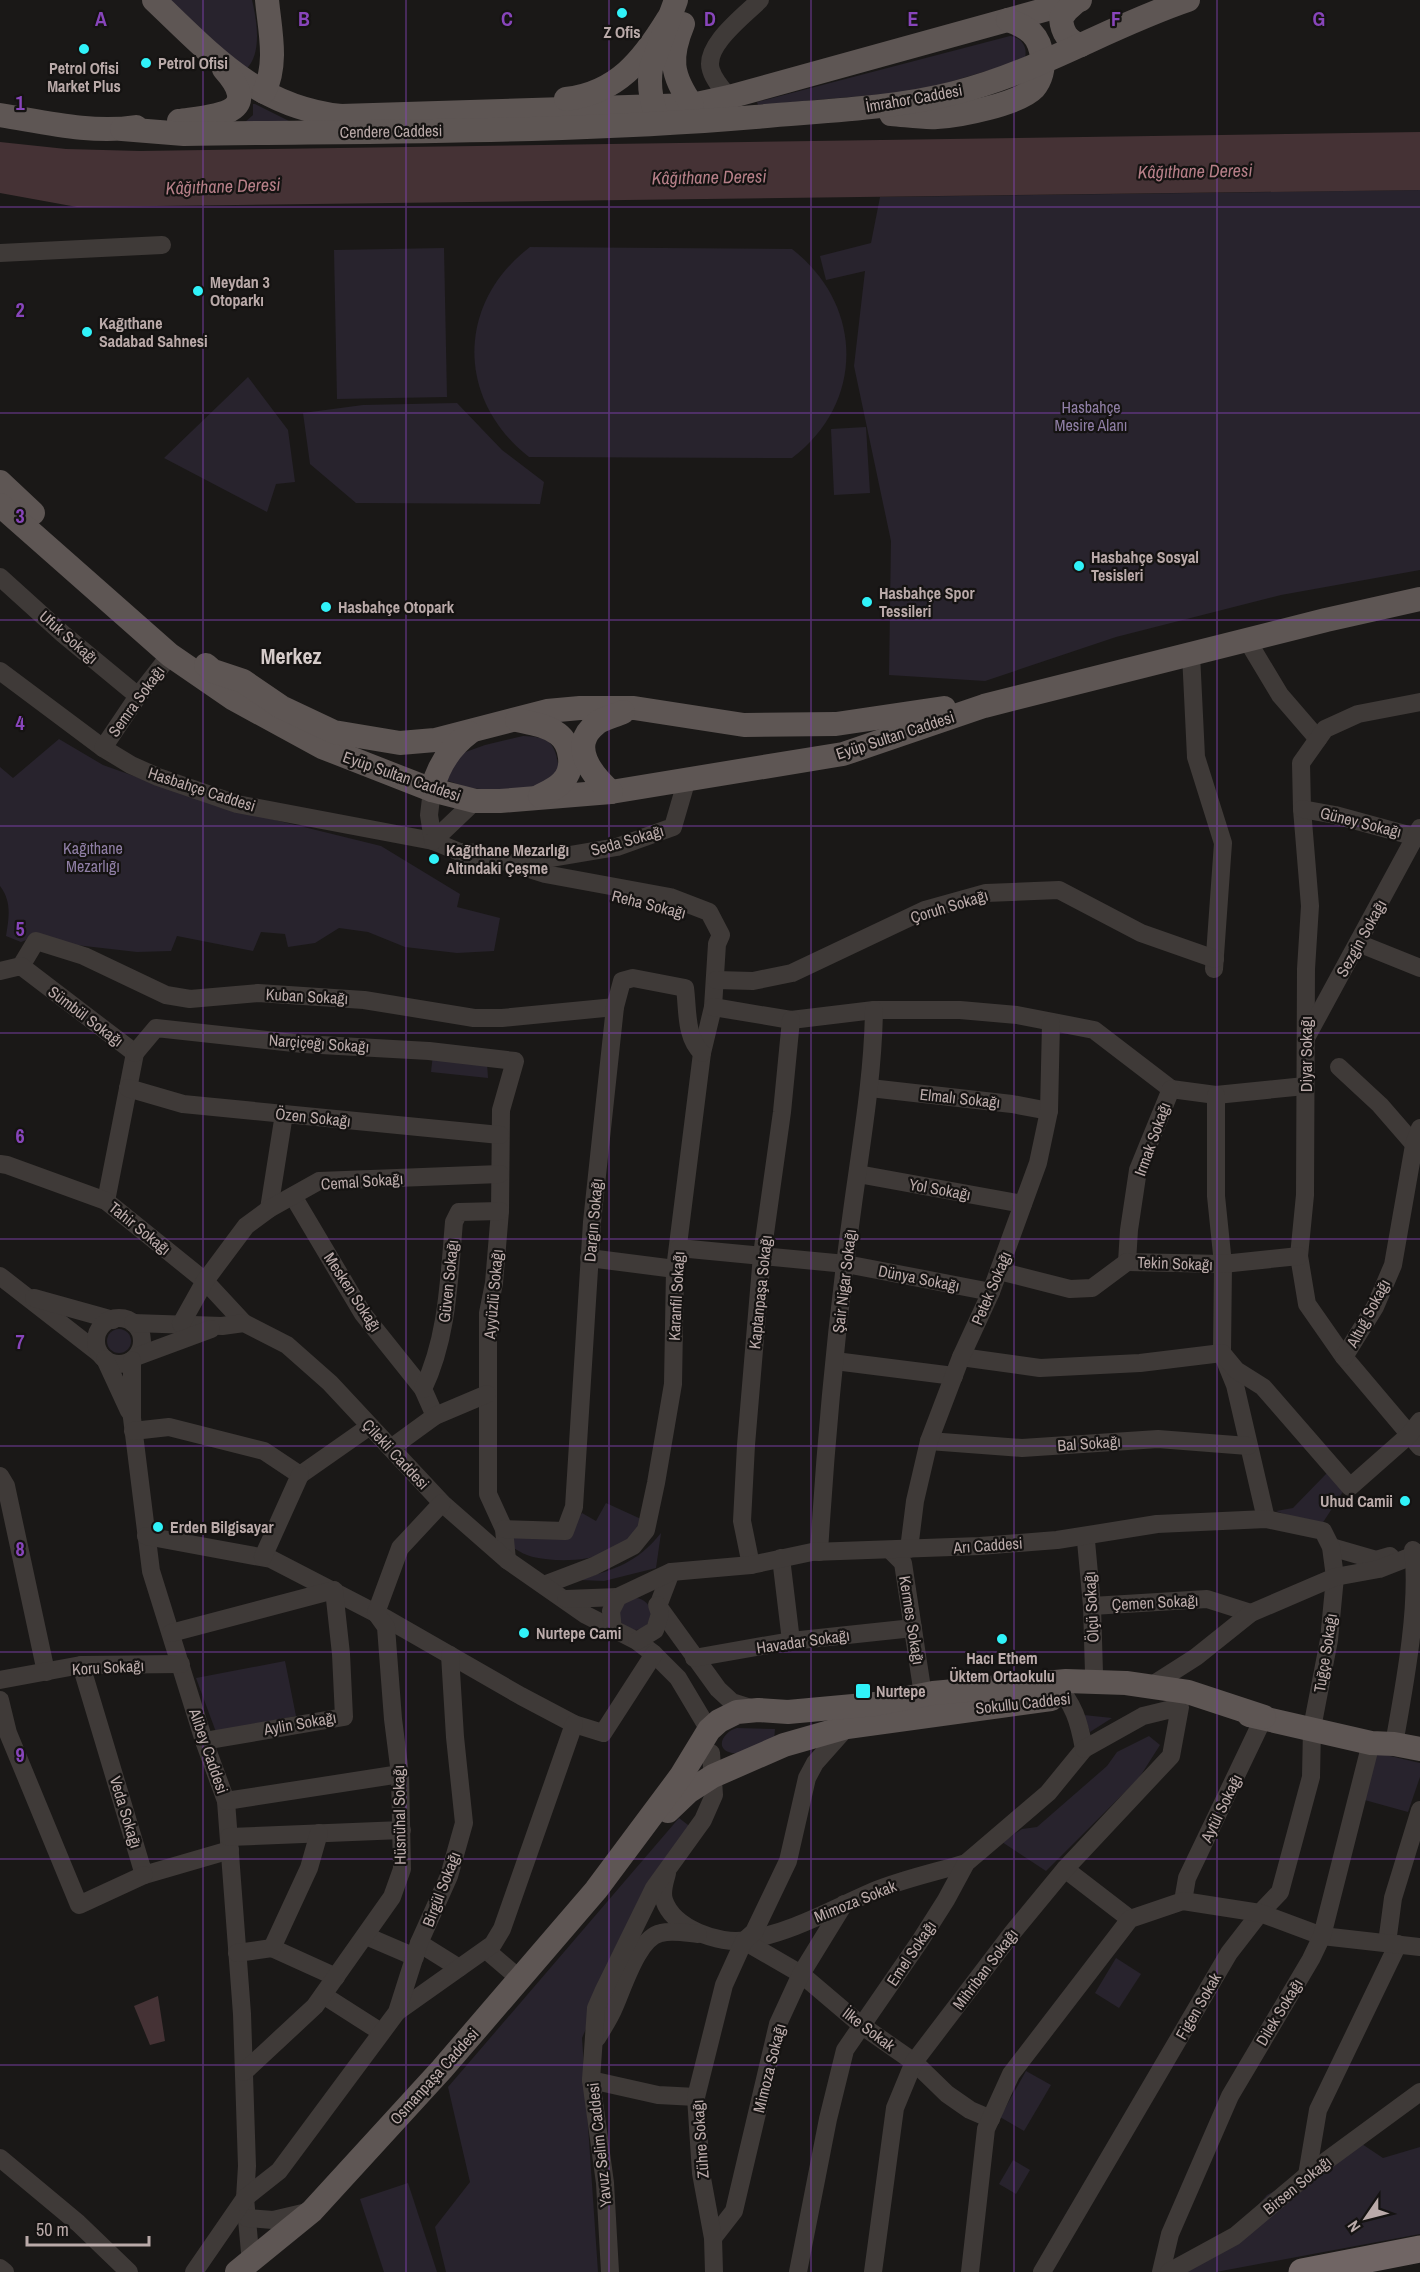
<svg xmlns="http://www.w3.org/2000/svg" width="1420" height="2272" font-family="'Archivo Narrow',sans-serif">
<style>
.green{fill:#28232d}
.water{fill:#453235}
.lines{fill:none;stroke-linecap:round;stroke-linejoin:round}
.minor{stroke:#3f3a38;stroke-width:18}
.major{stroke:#5e5654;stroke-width:24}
.highway{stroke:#706564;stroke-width:27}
.grid{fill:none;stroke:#8845bb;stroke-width:1.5;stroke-opacity:0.55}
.poi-dot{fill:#30f2f9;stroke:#151312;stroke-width:2}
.labels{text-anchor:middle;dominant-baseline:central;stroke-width:4.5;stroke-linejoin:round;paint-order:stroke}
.poi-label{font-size:16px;font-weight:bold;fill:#baaaa9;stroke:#151312;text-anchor:start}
.street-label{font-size:16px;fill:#baaaa9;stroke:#151312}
.park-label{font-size:16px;fill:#907fa6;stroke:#151312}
.water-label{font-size:18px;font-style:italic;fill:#b67f88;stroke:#151312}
.district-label{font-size:22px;font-weight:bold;fill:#d6ccca;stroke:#151312}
.grid-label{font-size:20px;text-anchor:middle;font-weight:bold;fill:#8845bb;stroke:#151312;stroke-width:4.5;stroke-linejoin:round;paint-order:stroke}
</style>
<rect width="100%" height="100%" fill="#1a1817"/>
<g class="green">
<path d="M 167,0 L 252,0 C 257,21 263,56 244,71 Z"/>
<path d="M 1010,36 C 1022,37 1029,49 1024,60 L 919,91 L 758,105 L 757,102 Z"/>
<polygon points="253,104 255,104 289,121 244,123 253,115"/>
<polygon points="1420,190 1420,570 1281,595 1116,637 985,681 889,675 891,541 854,366 865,271 826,280 820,256 871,243 880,197"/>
<path d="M 530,247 L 792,249 C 864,305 865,403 792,458 L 529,457 C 456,400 456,303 530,247 Z"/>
<polygon points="444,248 447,397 337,399 334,250"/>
<polygon points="248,377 288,430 295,482 276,484 267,512 164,458"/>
<polygon points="457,403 502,450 544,482 540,504 356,503 310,464 303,413 363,405"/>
<polygon points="866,427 870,493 834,495 831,429"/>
<path d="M 523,736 C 551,737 555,743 559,770 L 537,789 L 503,791 L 469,788 L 446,780 L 460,754 L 485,745 Z"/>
<path d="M 59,739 L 103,765 L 218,806 L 381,846 L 460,894 L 457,907 L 500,918 L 494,951 L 457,953 L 405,947 L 368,932 L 339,928 L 315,943 L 288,947 L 285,934 L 261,932 L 253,951 L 177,936 L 171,951 L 137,952 L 67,944 L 39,935 L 21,942 L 6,936 C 9,917 12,902 0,886 L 0,767 L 13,778 Z"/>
<polygon points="433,1054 487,1063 488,1078 431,1072"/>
<circle cx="119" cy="1341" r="12"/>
<polygon points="1327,1473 1344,1490 1320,1527 1276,1511 1293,1508"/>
<path d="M 606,1503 L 641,1519 C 631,1560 568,1565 533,1557 C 524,1555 516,1549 508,1545 L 510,1533 L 563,1538 L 582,1513 L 596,1521 Z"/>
<path d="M 661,1533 L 656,1568 L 604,1581 L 580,1580 C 616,1568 636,1564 661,1533 Z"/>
<circle cx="635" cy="1614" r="16"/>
<polygon points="285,1661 296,1716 216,1732 196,1678"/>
<polygon points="1084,1715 1112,1718 1090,1732"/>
<path d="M 737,1728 L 775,1729 L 774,1741 C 762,1745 744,1755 732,1753 C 713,1749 724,1731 737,1728 Z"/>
<polygon points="1149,1736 1160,1745 1139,1778 1046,1871 1002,1842 1022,1829 1037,1827 1107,1766 1117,1752"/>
<polygon points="1373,1752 1420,1763 1420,1777 1408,1812 1361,1799"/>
<polygon points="679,1818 692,1828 644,1892 582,2038 598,2272 446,2272 435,2227 470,2182 448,2087"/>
<polygon points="1116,1958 1141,1974 1119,2008 1095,1993"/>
<polygon points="1026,2071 1051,2085 1024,2131 1000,2117"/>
<polygon points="1362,2144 1383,2158 1420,2147 1420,2234 1216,2272 1176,2272 1235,2231 1267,2195"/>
<polygon points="1013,2160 1030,2170 1016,2194 999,2184"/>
<polygon points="408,2183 437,2272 384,2272 360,2199"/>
</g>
<g class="water">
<polygon points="1420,132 1420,190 77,207 0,193 0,142 66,149 140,151"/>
<polygon points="158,1996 165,2041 150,2045 134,2006"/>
</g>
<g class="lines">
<g class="minor">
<path d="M 729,97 C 722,89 714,80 711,70 C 703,46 745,15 760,0"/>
<polyline points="0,253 162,245"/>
<polyline points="0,577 63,634 138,696"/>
<polyline points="1247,640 1280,695 1318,739"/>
<polyline points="1191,654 1196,757 1223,843 1214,969"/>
<polyline points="0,671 103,748 131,765 158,777 237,804 433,841 474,858"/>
<polyline points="1420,702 1358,714 1325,729 1301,763 1302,809 1310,906 1306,969 1305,1195 1299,1256 1307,1304 1344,1357 1420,1447"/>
<polyline points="103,748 138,696 170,655"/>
<polyline points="432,790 429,815 433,841"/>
<polyline points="1302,809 1335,815 1420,838"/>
<polyline points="433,841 475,801"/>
<polyline points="463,852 478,853 545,874 670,897 709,912 721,935 717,944 713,1007 702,1053 675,1269 673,1384 656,1483 646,1530 633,1546 594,1566 544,1585"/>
<polyline points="519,860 528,862 617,847 673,827 687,779"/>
<polyline points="1358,943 1420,968"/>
<polyline points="21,966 36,941 84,956 166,995 190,999 258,993 364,1000 474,1018 502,1018 615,1007"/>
<polyline points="0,971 21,966 135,1053 106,1201"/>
<polyline points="716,980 753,981 792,973 925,910 986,893 1059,890 1141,933 1215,959"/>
<polyline points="713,1007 791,1020 874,1010 960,1010 1017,1015 1094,1030 1171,1089"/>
<polyline points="1306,1038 1420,828"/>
<polyline points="135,1053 156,1028 303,1044 429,1051 515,1061 501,1110 500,1211 494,1283 488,1313 488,1494 504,1529 507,1560"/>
<polyline points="1339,1067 1380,1105 1420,1151"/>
<polyline points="128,1088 183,1104 500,1135"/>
<polyline points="870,1088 1012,1104 1049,1111"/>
<polyline points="1171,1089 1216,1095 1305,1086"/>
<polyline points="1216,1095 1216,1196 1223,1264 1222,1353 1235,1385 1266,1519"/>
<polyline points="0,1164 7,1165 106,1201 205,1281 244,1323"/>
<polyline points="858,1174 1023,1204"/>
<polyline points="293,1196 363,1314 423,1389 435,1416"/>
<polyline points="269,1209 284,1114"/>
<polyline points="679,1248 846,1264 991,1292"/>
<polyline points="589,1258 675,1269"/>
<polyline points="1127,1262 1129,1230 1138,1170 1171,1089"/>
<polyline points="1127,1262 1223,1264 1299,1256"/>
<polyline points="999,1271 1070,1289 1092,1288 1127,1262"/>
<polyline points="0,1276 100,1354"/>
<polyline points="34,1298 113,1320"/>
<circle cx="119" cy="1341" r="23"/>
<polyline points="133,1323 222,1326 244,1323 287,1345 330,1383 442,1503 507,1560 586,1615 637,1641 654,1654 678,1678 709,1730"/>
<polyline points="181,1324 205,1281 246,1226 269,1209 319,1181 500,1174"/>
<polyline points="138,1356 211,1329"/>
<polyline points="961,1357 1040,1368 1140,1363 1222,1353 1236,1370 1263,1387 1350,1487 1409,1435 1420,1421"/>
<polyline points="1344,1357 1375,1307 1393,1265 1414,1145 1420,1128"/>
<polyline points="105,1359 129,1411"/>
<polyline points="132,1360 132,1418 151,1571 204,1741 226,1801 242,2014 247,2166 245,2198 251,2263"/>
<polyline points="835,1361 954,1376"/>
<path d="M 423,1389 C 448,1337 449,1278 454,1222 L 459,1212 L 500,1211"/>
<polyline points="133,1431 169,1427 264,1451 300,1475 370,1426"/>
<polyline points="929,1441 1022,1448 1158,1439 1248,1446"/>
<polyline points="391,1448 435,1416 487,1394"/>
<polyline points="0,1476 6,1486 46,1672"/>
<path d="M 504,1529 L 565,1531 L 574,1507 L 592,1222 L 615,1007 L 622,981 L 633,978 L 685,988 C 688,1010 685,1037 702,1053"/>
<polyline points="146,1536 271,1559 387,1619 521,1696 574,1724 603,1733 654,1654"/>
<polyline points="1086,1541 1092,1606 1094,1673"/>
<polyline points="1331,1547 1376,1560 1390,1556"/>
<polyline points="909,1549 915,1501 929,1441 961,1357 991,1292 1038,1163 1049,1111 1051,1023"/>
<polyline points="890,1550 903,1563 923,1695"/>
<path d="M 819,1552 C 826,1436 837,1319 853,1204 C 862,1139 873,1075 874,1010"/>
<polyline points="263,1557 300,1475"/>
<polyline points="781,1558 791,1641"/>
<polyline points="751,1565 742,1521 746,1445 762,1255 782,1112 791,1020"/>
<polyline points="671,1572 658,1606 718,1689 732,1702 754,1709"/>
<polyline points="566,1599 618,1597"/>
<polyline points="1092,1606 1207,1599 1251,1613"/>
<polyline points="613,1629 611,1611 618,1597 671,1572 751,1565 812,1552 980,1546 1057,1540 1157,1524 1266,1519 1323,1531 1331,1547 1335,1577 1329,1640 1312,1728 1311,1777 1280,1892 1260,1913 1229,1953 1042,2272"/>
<polyline points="171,1633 334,1590 341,1654 344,1717 204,1741"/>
<polyline points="637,1641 655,1630 660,1614 657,1605"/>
<polyline points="694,1658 791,1641 913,1628"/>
<polyline points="81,1665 144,1875 230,1850"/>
<polyline points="0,1680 81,1665 181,1664"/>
<polyline points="1149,1687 1196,1657 1251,1613 1335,1577 1379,1569 1420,1553"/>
<polyline points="0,1700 8,1733 79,1905 144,1875"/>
<path d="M 1394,1744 C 1404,1688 1420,1605 1413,1550"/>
<polyline points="226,1801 400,1774"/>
<polyline points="229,1837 402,1830"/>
<polyline points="1065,1869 1130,1919"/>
<path d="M 667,1873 C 665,1882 661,1891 664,1900 C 673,1928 719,1945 746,1940 C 791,1933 832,1909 874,1891 C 903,1879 936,1872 966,1863"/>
<polyline points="1183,1901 1187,1878 1264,1717"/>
<polyline points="366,1936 415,1957"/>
<polyline points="744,1941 801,1974 861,2025 914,2062 947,2094 970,2110 991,2119"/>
<polyline points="419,1943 459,1968"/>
<polyline points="1387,1943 1393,1898 1420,1810"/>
<polyline points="272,1948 336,1977"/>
<polyline points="486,1950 520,1979"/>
<polyline points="237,1953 272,1948 309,1868 319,1833"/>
<polyline points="323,1995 381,2032"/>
<polyline points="397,2012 493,1944 502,1929 574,1724"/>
<path d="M 597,2038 C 602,2030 607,2022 611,2014 C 622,1993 636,1938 661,1933 C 672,1930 687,1933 698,1934"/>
<polyline points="244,2072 315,2006 392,1897 402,1869 400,1774 393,1719 386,1627 376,1613 400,1548 442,1503"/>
<polyline points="591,2080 658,2095 696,2097"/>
<polyline points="0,2158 78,2223 129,2272"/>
<polyline points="1307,2175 1318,2110 1398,1944"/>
<polyline points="247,2218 273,2220 307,2212"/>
<polyline points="713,2238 734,2211 778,2024 801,1974 844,1904"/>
<polyline points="0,2268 5,2272"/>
<polyline points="194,2272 245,2198 279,2171 397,2012 419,1943 449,1876 464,1823 455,1737 450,1655"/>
<polyline points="610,2272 605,2183 591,2080 596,2008 603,1992 654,1888 703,1820 714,1795 711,1753"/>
<polyline points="714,2272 713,2238 701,2173 696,2097 724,1985 744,1941 754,1932 788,1861 807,1778 815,1763 847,1727"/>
<path d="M 798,2272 L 828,2119 L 845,2050 L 920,1941 L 946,1900 L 966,1863 L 1048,1793 L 1084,1749 C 1079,1721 1074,1704 1054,1682"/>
<polyline points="873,2272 895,2108 914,2062 1013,1932 1065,1869 1171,1756 1180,1707 1143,1716 1084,1749"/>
<polyline points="970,2272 986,2129 1011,2074 1130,1919 1183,1901 1260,1913 1322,1936 1420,1947"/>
<polyline points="1161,2272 1170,2234 1230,2096 1311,1959 1322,1936 1371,1743"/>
<polyline points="1169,2272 1235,2236 1307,2175 1420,2092"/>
</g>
<g class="major">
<path d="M 154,0 C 212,55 257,107 341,116 L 692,105 L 729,97 L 1080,0"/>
<path d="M 1078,0 L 1067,10 L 1061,18 C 1062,32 1067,41 1081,45"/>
<path d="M 683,24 C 669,58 671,75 692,105"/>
<path d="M 264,92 C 278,64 270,31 267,0"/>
<path d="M 566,99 C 617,93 643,60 668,19"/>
<path d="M 891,114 C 906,115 922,118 937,117 C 959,116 1019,104 1034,88 C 1041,80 1044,68 1042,58 C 1040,35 1028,27 1008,20"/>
<path d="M 0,115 C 44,122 92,134 136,127"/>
<path d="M 179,121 C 214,116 265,115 224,69"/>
<path d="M 659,123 C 652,104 648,88 651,68 L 676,0"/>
<path d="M 122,129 L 184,134 C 374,131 565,133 755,117 C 818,111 892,109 954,93 C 1036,73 1108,27 1188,0"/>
<polyline points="0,482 33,513"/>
<polyline points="0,505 170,655 234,699 322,747 432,790 475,801 500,801 611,792 843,754 984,706 1326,620 1420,599"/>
<polyline points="206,665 213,671 243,681 281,707 334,732 400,743 435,740 547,711 580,708 634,708 744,725 836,724 944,708"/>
<path d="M 517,720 C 531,723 546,725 558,734 C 571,744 575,768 563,781 C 557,788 548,792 540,796"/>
<path d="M 432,790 C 438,766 449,748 469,733"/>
<path d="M 611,792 C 592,775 568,746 596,724 C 603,718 615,716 623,712"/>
<polyline points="1249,1715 1371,1743 1394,1744 1420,1749"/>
<polyline points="668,1811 688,1792 713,1776 784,1745 847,1727 1051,1699"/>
<polyline points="237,2272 312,2211 442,2069 596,1890 681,1776 709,1730 719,1721 737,1712 758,1710 788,1712 875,1704 933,1693 1066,1681 1126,1683 1188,1692 1264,1717"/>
</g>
<polyline class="highway" points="1302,2272 1420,2249"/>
</g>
<path class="grid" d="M 203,0 L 203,2272M 406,0 L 406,2272M 609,0 L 609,2272M 811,0 L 811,2272M 1014,0 L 1014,2272M 1217,0 L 1217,2272M 0,207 L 1420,207M 0,413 L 1420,413M 0,620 L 1420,620M 0,826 L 1420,826M 0,1033 L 1420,1033M 0,1239 L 1420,1239M 0,1446 L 1420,1446M 0,1652 L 1420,1652M 0,1859 L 1420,1859M 0,2065 L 1420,2065"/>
<g class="poi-dot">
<circle cx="622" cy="13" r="6"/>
<circle cx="84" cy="49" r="6"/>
<circle cx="146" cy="63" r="6"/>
<circle cx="198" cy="291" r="6"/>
<circle cx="87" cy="332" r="6"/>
<circle cx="1079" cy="566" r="6"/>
<circle cx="867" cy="602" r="6"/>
<circle cx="326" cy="607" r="6"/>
<circle cx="434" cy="859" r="6"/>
<circle cx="1405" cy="1501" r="6"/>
<circle cx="158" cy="1527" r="6"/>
<circle cx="524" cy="1633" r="6"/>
<circle cx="1002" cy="1639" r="6"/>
<rect x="855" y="1683" width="16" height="16" rx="3"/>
</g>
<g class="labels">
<g class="poi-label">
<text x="622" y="32" text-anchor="middle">Z Ofis</text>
<text x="158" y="63">Petrol Ofisi</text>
<text x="84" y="68" text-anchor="middle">Petrol Ofisi<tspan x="84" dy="18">Market Plus</tspan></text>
<text x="210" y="282">Meydan 3<tspan x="210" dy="18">Otoparkı</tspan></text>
<text x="99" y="323">Kağıthane<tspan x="99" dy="18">Sadabad Sahnesi</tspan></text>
<text x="1091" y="557">Hasbahçe Sosyal<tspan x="1091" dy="18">Tesisleri</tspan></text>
<text x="879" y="593">Hasbahçe Spor<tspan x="879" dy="18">Tessileri</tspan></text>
<text x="338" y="607">Hasbahçe Otopark</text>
<text x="446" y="850">Kağıthane Mezarlığı<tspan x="446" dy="18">Altındaki Çeşme</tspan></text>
<text x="1393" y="1501" text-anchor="end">Uhud Camii</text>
<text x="170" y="1527">Erden Bilgisayar</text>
<text x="536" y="1633">Nurtepe Cami</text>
<text x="1002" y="1658" text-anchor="middle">Hacı Ethem<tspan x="1002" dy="18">Üktem Ortaokulu</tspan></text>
<text x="876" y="1691">Nurtepe</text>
</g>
<g class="street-label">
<text transform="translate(914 98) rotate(-10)">İmrahor Caddesi</text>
<text transform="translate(391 131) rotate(-1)">Cendere Caddesi</text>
<text transform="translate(69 637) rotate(41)">Ufuk Sokağı</text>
<text transform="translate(136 701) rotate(-54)">Semra Sokağı</text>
<text transform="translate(895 735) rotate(-18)">Eyüp Sultan Caddesi</text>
<text transform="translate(402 776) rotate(19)">Eyüp Sultan Caddesi</text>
<text transform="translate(202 789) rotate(18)">Hasbahçe Caddesi</text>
<text transform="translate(1361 822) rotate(14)">Güney Sokağı</text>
<text transform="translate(627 840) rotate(-16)">Seda Sokağı</text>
<text transform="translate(649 904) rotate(14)">Reha Sokağı</text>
<text transform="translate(949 906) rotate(-17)">Çoruh Sokağı</text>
<text transform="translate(1361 938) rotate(-61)">Sezgin Sokağı</text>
<text transform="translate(307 996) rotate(3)">Kuban Sokağı</text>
<text transform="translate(86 1016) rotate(37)">Sümbül Sokağı</text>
<text transform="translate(319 1043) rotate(4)">Narçiçeğı Sokağı</text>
<text transform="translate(1306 1054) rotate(-90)">Diyar Sokağı</text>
<text transform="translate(960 1098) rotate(6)">Elmalı Sokağı</text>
<text transform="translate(313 1117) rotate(6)">Özen Sokağı</text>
<text transform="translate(1152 1139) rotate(-70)">Irmak Sokağı</text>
<text transform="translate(362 1181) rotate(-4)">Cemal Sokağı</text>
<text transform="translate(940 1189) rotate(10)">Yol Sokağı</text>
<text transform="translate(593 1220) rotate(-85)">Dargın Sokağı</text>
<text transform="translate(140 1228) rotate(39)">Tahir Sokağı</text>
<text transform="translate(1175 1263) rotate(2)">Tekin Sokağı</text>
<text transform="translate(919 1278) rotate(11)">Dünya Sokağı</text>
<text transform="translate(448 1281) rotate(-84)">Güven Sokağı</text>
<text transform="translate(844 1281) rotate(-83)">Şair Nigar Sokağı</text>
<text transform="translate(991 1288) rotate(-67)">Petek Sokağı</text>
<text transform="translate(353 1292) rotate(57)">Mesken Sokağı</text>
<text transform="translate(760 1292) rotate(-84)">Kaptanpaşa Sokağı</text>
<text transform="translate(493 1294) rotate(-85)">Ayyüzlü Sokağı</text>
<text transform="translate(676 1296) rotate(-87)">Karanfil Sokağı</text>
<text transform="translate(1368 1313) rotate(-62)">Altuğ Sokağı</text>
<text transform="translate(1089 1443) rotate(-4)">Bal Sokağı</text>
<text transform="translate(396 1454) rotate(47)">Çilekli Caddesi</text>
<text transform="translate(988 1545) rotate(-4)">Arı Caddesi</text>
<text transform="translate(1155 1602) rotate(-3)">Çemen Sokağı</text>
<text transform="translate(1091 1607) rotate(-93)">Ölçü Sokağı</text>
<text transform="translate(912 1620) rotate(81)">Kermes Sokağı</text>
<text transform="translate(803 1641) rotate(-8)">Havadar Sokağı</text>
<text transform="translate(1325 1653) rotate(-81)">Tuğçe Sokağı</text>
<text transform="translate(108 1667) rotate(-3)">Koru Sokağı</text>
<text transform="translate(1023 1703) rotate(-6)">Sokullu Caddesi</text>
<text transform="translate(300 1723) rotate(-10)">Aylin Sokağı</text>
<text transform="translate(209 1751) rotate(71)">Alibey Caddesi</text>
<text transform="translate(1221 1808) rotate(-64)">Aytül Sokağı</text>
<text transform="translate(126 1812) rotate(73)">Veda Sokağı</text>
<text transform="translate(399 1815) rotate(-91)">Hüsnühal Sokağı</text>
<text transform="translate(441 1889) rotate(-69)">Birgül Sokağı</text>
<text transform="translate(855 1901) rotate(-22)">Mimoza Sokak</text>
<text transform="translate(911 1953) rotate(-56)">Emel Sokağı</text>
<text transform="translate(985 1969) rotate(-53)">Mihriban Sokağı</text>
<text transform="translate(1198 2006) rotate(-60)">Figen Sokak</text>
<text transform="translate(1279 2012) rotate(-59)">Dilek Sokağı</text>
<text transform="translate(869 2029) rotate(37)">İlke Sokak</text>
<text transform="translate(769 2068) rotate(-76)">Mimoza Sokağı</text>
<text transform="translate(434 2076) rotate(-48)">Osmanpaşa Caddesi</text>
<text transform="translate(700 2139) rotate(-94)">Zühre Sokağı</text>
<text transform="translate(599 2145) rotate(-96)">Yavuz Selim Caddesi</text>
<text transform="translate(1297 2185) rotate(-39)">Birsen Sokağı</text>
</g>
<g class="park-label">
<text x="1091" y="407">Hasbahçe<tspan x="1091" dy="18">Mesire Alanı</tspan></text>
<text x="93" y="848">Kağıthane<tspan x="93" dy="18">Mezarlığı</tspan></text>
</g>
<g class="water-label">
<text transform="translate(1195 171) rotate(-1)">Kâğıthane Deresi</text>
<text transform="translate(709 177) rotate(-1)">Kâğıthane Deresi</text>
<text transform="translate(223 186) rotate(-2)">Kâğıthane Deresi</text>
</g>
<g class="district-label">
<text x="291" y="656">Merkez</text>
</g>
</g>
<g class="grid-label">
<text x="101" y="26">A</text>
<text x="304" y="26">B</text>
<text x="507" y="26">C</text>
<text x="710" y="26">D</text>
<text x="913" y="26">E</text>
<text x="1116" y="26">F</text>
<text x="1319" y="26">G</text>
<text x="20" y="110">1</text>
<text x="20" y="317">2</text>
<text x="20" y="523">3</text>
<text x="20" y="730">4</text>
<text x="20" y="936">5</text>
<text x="20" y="1143">6</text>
<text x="20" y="1349">7</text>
<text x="20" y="1556">8</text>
<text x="20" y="1762">9</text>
</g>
<g transform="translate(1366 2218) rotate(235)" stroke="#151312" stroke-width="4.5" paint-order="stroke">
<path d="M0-4.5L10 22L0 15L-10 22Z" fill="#baaaa9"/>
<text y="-9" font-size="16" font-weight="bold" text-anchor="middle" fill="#baaaa9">N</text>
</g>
<path d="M27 2236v9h122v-9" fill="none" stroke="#baaaa9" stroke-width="3"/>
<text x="36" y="2236" font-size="18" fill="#baaaa9" stroke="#151312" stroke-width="4.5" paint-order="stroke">50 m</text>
</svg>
